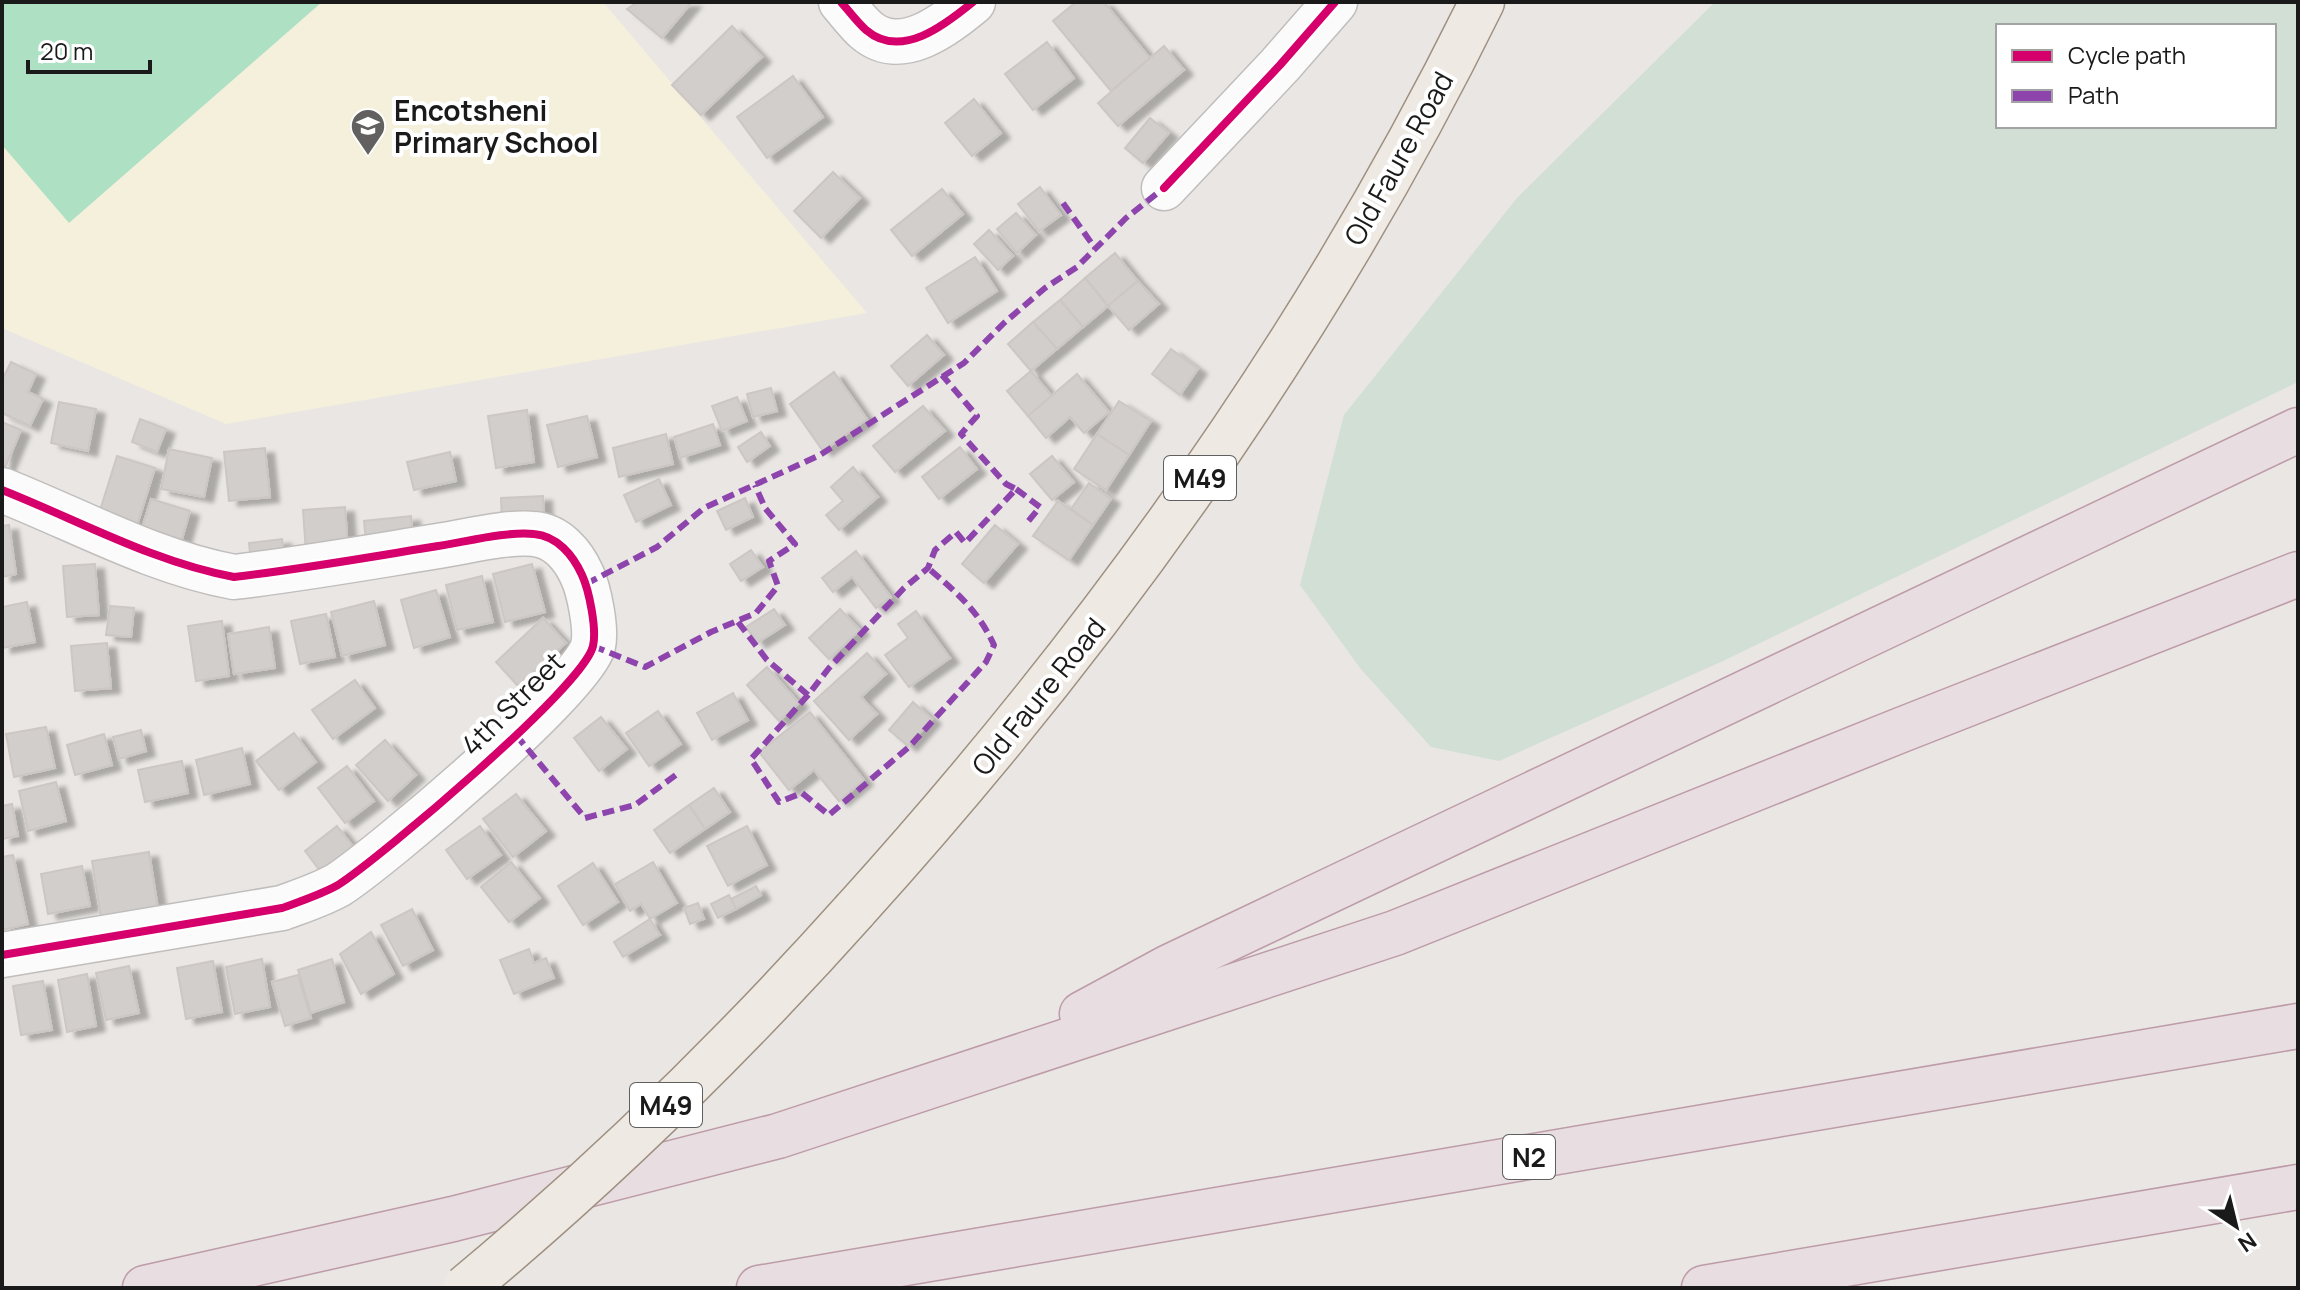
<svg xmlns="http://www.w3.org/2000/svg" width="2300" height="1290" font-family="Manrope,sans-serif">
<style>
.education{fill:#f5f0dc}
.wetland{fill:#d1dfd5;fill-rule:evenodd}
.pitch{fill:#aee0c4}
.building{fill:#d1cecb;stroke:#ccc7c4;stroke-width:2;filter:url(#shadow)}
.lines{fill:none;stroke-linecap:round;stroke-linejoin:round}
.minor-casing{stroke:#c0bebd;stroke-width:47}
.major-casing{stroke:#9e9081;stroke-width:47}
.highway-casing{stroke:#bd9ba9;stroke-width:47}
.minor{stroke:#fcfbfb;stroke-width:44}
.major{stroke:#efe9e3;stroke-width:44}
.highway{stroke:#e8dde0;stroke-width:44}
.major-bridge-casing{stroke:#9e9081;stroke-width:47;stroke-linecap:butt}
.major-bridge{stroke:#efe9e3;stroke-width:44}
.quiet{stroke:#8e44ad;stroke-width:6;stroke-dasharray:12 6;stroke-linecap:butt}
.cycleway-casing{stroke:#fff;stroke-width:13}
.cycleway{stroke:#d6006c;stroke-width:8}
.labels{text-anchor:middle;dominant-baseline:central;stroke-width:8;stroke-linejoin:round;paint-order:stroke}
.shield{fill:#fff;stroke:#5f5f5f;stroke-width:2}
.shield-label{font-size:26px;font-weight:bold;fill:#1a1a1a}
.poi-label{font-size:28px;font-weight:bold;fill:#1a1a1a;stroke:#fff;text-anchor:start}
.street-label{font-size:28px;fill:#1a1a1a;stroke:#fff}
</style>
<defs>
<filter id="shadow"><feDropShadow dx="9" dy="5" stdDeviation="2" flood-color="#0004"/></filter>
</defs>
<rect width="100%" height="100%" fill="#e9e6e3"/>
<polygon class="education" points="2,2 603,2 867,313 226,424 2,328"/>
<path class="wetland" d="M 1715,2 L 2298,2 L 2298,382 L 1723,661 L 1499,761 L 1431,747 L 1360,668 L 1300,585 L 1344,415 L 1517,198 ZM 1998,26 L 2274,26 L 2274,126 L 1998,126 Z"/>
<polygon class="pitch" points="2,2 322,2 69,223 2,145"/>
<g class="building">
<polygon points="638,2 692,2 662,38 627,9"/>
<polygon points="1076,2 1104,2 1150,58 1111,91 1053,21"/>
<polygon points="732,26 762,57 701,115 672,85"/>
<polygon points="1047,42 1074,78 1033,110 1005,74"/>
<polygon points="1164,46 1184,70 1118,126 1098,103"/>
<polygon points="793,76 823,117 767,158 737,117"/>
<polygon points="974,99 1001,133 972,156 945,123"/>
<polygon points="1150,118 1169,133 1143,163 1125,148"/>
<polygon points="833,172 860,198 821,238 794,211"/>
<polygon points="1040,187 1061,215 1039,231 1018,204"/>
<polygon points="942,189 963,214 912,256 891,230"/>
<polygon points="1016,213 1036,235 1017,253 997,229"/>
<polygon points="989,230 1013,256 998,270 974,244"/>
<polygon points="1115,253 1138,281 1108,306 1085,278"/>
<polygon points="975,257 997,291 948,323 926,288"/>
<polygon points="1085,278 1108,306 1083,327 1060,300"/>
<polygon points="1138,281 1159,304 1129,330 1108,306"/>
<polygon points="1060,300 1083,327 1057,349 1033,322"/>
<polygon points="1033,322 1057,349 1031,371 1008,344"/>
<polygon points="927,335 944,355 908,386 891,366"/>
<polygon points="1171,349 1198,369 1180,395 1152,374"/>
<polygon points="11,362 36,374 28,392 43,399 30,426 2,413 2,380"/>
<polygon points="1031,371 1052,396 1028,416 1007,391"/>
<polygon points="834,372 867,419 823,451 790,404"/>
<polygon points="1077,374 1109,412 1084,433 1070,417 1046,438 1028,416"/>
<polygon points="771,388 777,411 753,417 747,394"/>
<polygon points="737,397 747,421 722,431 712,406"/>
<polygon points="1119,401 1151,421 1129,455 1097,434"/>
<polygon points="59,402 96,409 88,451 51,443"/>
<polygon points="923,406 945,431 895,472 873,446"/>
<polygon points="527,410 534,462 496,468 488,416"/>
<polygon points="587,416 597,457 558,467 547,425"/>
<polygon points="140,419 166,429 157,452 132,442"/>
<polygon points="2,422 21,430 2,475"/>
<polygon points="713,424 720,445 680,458 674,437"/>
<polygon points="761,432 770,446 747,462 738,447"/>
<polygon points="666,434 673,464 619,477 613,448"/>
<polygon points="1097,434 1129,455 1106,490 1074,469"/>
<polygon points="960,447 977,469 939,499 922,477"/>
<polygon points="265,448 270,497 229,501 224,452"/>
<polygon points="169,449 212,458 204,497 161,489"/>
<polygon points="450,452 456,481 414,490 407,462"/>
<polygon points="117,456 155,468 135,532 97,520"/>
<polygon points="1052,456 1074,482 1052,500 1030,474"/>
<polygon points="853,467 878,497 839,530 826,515 843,501 831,487"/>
<polygon points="659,479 671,505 636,522 624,495"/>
<polygon points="1089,483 1111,499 1093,525 1071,509"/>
<polygon points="543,496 544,520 502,523 501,498"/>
<polygon points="745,498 753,517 726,530 717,511"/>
<polygon points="151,499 190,511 180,546 140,534"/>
<polygon points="1058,501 1093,525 1069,560 1033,536"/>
<polygon points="345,507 348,549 306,553 303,510"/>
<polygon points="411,516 413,537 366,542 364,521"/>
<polygon points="9,525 16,574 2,577 2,526"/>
<polygon points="995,525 1018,544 984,583 962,564"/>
<polygon points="282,539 284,557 251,561 249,543"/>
<polygon points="751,550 763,567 741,581 730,564"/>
<polygon points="856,551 891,597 876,608 852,577 833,592 822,578"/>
<polygon points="95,564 99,615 67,617 63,566"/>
<polygon points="532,564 545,612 505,622 493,574"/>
<polygon points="482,576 493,622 457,630 446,585"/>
<polygon points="436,590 450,637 414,648 401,600"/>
<polygon points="374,601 385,645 342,656 331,612"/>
<polygon points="27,602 35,642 2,648 2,607"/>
<polygon points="110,606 134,608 131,637 106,635"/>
<polygon points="774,609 785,625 757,643 746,627"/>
<polygon points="840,609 860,630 829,659 809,638"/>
<polygon points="916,611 950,658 909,687 885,655 908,638 898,624"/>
<polygon points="326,614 335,657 300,664 291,621"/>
<polygon points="543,618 566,643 518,686 496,662"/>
<polygon points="222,621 229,676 196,681 188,626"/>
<polygon points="269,627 275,668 234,674 228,634"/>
<polygon points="107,643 111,688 75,691 71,646"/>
<polygon points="867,653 886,674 861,697 877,714 849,740 814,701"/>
<polygon points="767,667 799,703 779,721 747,685"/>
<polygon points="355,680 375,708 333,739 312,710"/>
<polygon points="733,693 748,720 712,740 697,713"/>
<polygon points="913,702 932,719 908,746 889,730"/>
<polygon points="658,711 681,744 649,766 626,733"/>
<polygon points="810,712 864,780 839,801 814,770 789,790 759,752"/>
<polygon points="601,717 627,749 599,771 574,738"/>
<polygon points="46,727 55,768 14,777 6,734"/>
<polygon points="141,730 146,751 119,759 113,737"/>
<polygon points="294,733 316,762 279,790 256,761"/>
<polygon points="104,734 112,765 75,775 67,745"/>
<polygon points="385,740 416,775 388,801 356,765"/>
<polygon points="242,748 250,784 204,795 196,760"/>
<polygon points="182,761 188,793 145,802 138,770"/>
<polygon points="347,766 374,801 345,823 318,788"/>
<polygon points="56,782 66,821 28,831 19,791"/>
<polygon points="714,788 730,812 705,829 689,805"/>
<polygon points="516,794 546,831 513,857 483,819"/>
<polygon points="12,804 18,836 2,839 2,806"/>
<polygon points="689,805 705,829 670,853 654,830"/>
<polygon points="337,826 356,850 324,876 305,851"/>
<polygon points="480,826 501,855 467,879 446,850"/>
<polygon points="747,826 767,865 728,886 707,846"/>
<polygon points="149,852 159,915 102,924 92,861"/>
<polygon points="13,855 28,924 2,930 2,857"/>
<polygon points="511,862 540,898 509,922 481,887"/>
<polygon points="653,862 677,903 650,919 641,904 630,911 615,884"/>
<polygon points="593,863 618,902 583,925 558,886"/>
<polygon points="82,866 90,906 48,914 41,874"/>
<polygon points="756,886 761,895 736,909 731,899"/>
<polygon points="729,895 736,909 718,918 711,904"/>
<polygon points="698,903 704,919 690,924 684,908"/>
<polygon points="412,909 433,950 403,966 381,925"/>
<polygon points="650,919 660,935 623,957 614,942"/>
<polygon points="371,932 394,974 361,994 340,954"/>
<polygon points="529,949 534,963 546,958 554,978 514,994 500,960"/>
<polygon points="262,959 270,1007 235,1014 226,967"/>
<polygon points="332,959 344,1002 311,1013 298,970"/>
<polygon points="213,961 222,1012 186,1019 177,968"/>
<polygon points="129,966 139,1013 106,1020 96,973"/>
<polygon points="87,974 96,1026 67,1032 58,980"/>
<polygon points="298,975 311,1018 285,1026 272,982"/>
<polygon points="43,981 52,1030 21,1035 13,986"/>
</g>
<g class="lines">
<defs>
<g id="minor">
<path d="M 841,2 C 849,11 857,22 866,30 C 901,60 945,25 973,2"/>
<polyline points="1164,188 1280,65 1335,2"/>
<path d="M 2,490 C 78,520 153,562 234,577 C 302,569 370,557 438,546 C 465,542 507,531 534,534 C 557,536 573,555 582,575 C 589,590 597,629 593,646 C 584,686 380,858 338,885 C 320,895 301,901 282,908 L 2,955"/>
</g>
<path id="major" d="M 855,910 C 1103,636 1319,334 1482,2"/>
<g id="highway">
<polyline points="1082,1014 1169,967 2298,430"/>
<polyline points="145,1288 453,1219 778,1136 1395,933 1901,730 2298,574"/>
<polyline points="759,1288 2298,1026"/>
<polyline points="1704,1288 2298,1187"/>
</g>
</defs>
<use href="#minor" class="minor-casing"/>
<use href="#major" class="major-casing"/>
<use href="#highway" class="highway-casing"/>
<use href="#minor" class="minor"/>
<use href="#major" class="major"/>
<use href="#highway" class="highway"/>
<defs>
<path id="major-bridge" d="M 465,1288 C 602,1174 736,1043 855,910"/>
</defs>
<use href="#major-bridge" class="major-bridge-casing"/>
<use href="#major-bridge" class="major-bridge"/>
<g class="quiet">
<polyline points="1063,203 1095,248"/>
<polyline points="1016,489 1040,507 1026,524"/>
<polyline points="586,584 657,547 704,508 820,455 964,363 1004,323 1045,288 1077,267 1126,218 1164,188"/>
<polyline points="738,622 767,660 808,695 829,668 904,588 928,568 935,550 956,532 965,543 1016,489 1006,484 961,434 977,416 942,375"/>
<polyline points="593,646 645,667 711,632 756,613 778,586 769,561 795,544 765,508 755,485"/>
<path d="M 808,695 L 751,759 L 779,802 L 802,793 L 829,815 L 910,746 L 986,662 L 994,645 C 978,610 956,592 928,568"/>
<polyline points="516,735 585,818 635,805 680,772"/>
</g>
<defs>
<g id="cycleway">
<path d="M 841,2 C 849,11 857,22 866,30 C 901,60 945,25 973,2"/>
<polyline points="1164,188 1280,65 1335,2"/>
<path d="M 2,490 C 78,520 153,562 234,577 C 302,569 370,557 438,546 C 465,542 507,531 534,534 C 557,536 573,555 582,575 C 589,590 597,629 593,646 C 584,686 380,858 338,885 C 320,895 301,901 282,908 L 2,955"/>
</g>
</defs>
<use href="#cycleway" class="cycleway-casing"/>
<use href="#cycleway" class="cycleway"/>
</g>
<defs>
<symbol id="school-pin" viewBox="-11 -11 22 30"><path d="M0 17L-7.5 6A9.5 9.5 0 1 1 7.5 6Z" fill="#626160" stroke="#fff"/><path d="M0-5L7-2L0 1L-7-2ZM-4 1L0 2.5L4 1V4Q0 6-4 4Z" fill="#fff"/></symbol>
</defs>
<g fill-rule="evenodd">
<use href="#school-pin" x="348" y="106" width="40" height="54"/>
</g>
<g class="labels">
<g class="shield">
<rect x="1164" y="456" width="72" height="44" rx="6"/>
<rect x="630" y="1083" width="72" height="44" rx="6"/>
<rect x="1503" y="1135" width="52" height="44" rx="6"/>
</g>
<g class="shield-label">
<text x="1200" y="478">M49</text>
<text x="666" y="1105">M49</text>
<text x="1529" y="1157">N2</text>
</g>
<g class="poi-label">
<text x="394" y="110">Encotsheni<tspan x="394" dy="32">Primary School</tspan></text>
</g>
<g class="street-label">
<text transform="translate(1398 158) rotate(-61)">Old Faure Road</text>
<text transform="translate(1038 696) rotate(-51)">Old Faure Road</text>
<text transform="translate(512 703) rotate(-45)">4th Street</text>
</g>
</g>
<rect width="2300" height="1290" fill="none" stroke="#1a1a1a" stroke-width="8"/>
<rect x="1996" y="24" width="280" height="104" fill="#ffffff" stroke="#a3a3a3" stroke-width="2"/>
<rect x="2012" y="50" width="40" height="12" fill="#d6006c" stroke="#a3a3a3" stroke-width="2"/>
<text x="2068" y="64" font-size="24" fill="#1a1a1a">Cycle path</text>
<rect x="2012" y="90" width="40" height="12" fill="#8e44ad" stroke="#a3a3a3" stroke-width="2"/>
<text x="2068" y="104" font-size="24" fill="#1a1a1a">Path</text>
<g transform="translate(2236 1226) rotate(145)" stroke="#ffffff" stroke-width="6" paint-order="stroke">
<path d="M0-6L14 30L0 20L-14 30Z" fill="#1a1a1a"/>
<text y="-12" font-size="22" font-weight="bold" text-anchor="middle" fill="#1a1a1a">N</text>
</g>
<path d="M28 60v12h122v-12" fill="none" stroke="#1a1a1a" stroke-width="4"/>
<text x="40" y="60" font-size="24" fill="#1a1a1a" stroke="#ffffff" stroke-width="6" paint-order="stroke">20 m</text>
</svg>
